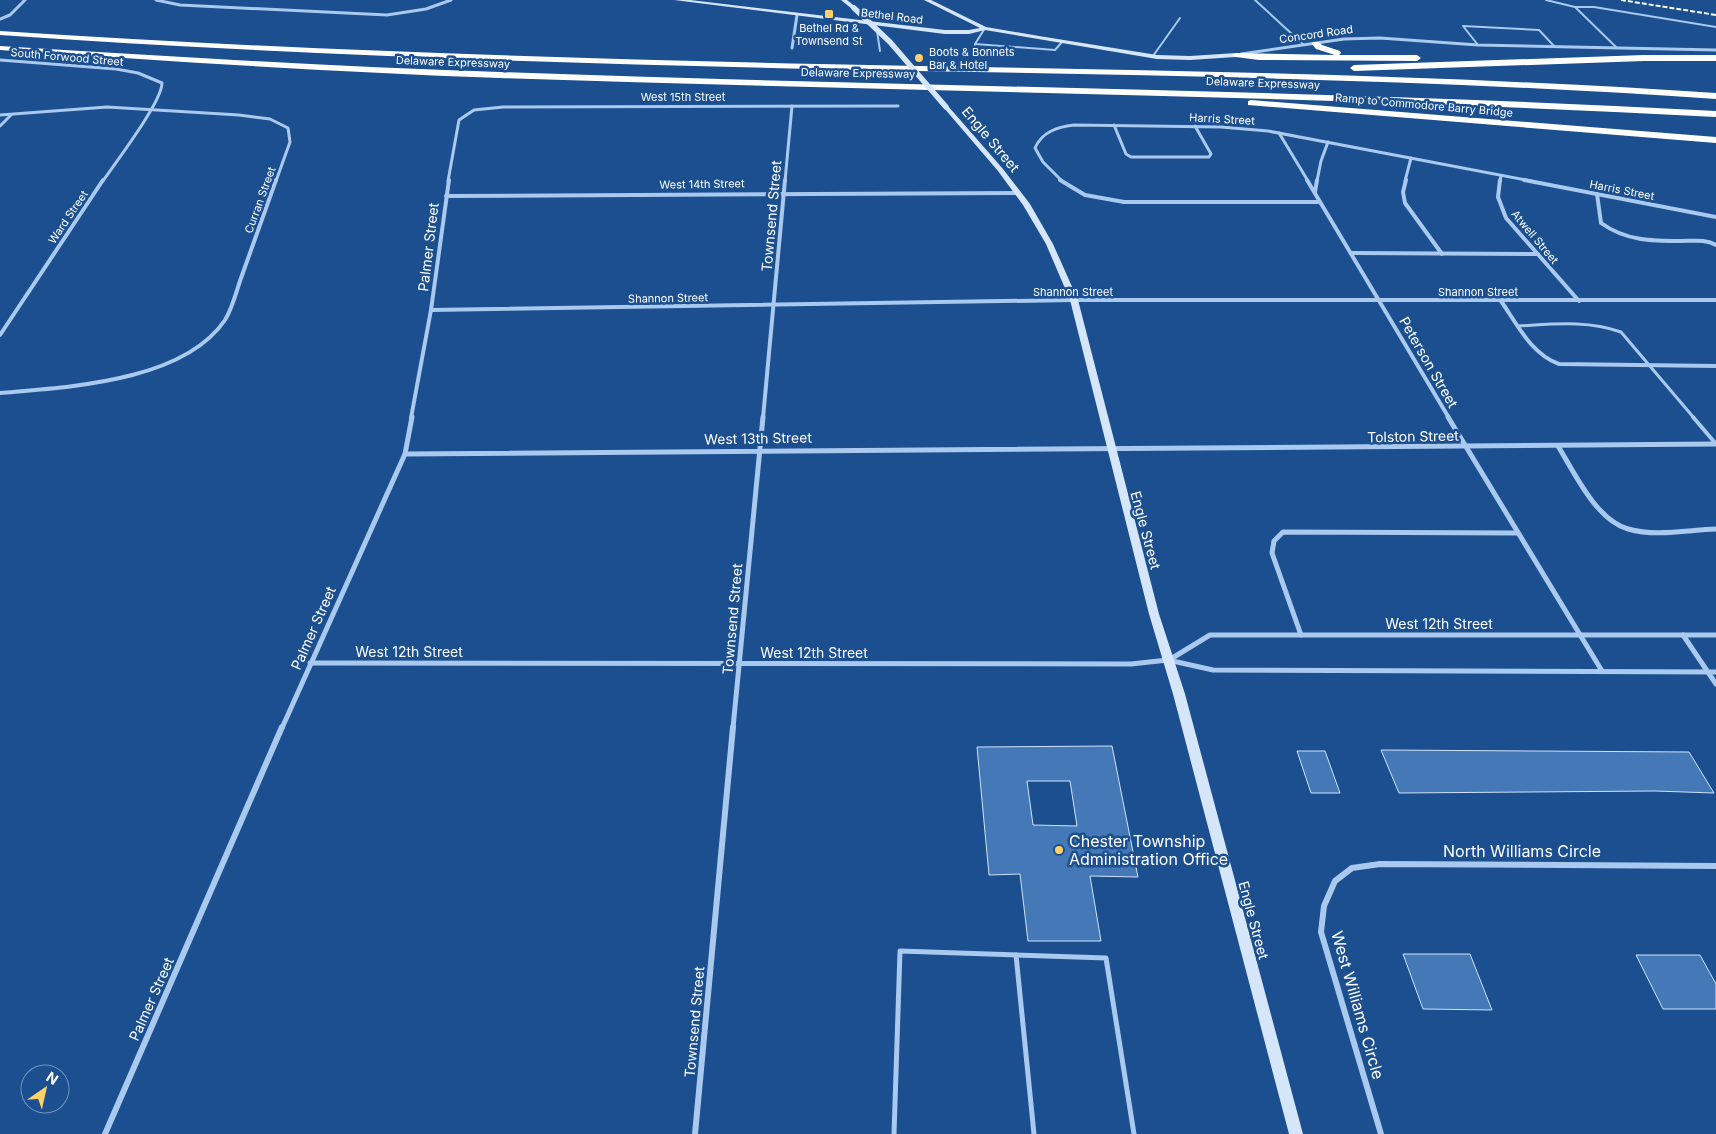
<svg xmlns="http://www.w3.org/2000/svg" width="1716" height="1134" font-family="Inter,sans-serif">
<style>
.building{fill:#4478b7;stroke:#cfe3fa;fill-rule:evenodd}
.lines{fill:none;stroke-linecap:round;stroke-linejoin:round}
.lane-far3{stroke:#a9c9ee;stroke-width:2}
.lane-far2{stroke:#a9c9ee;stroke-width:3}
.lane-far1{stroke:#a9c9ee;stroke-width:4}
.lane{stroke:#a9c9ee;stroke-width:5}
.street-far3{stroke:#a9c9ee;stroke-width:3}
.street-far2{stroke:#a9c9ee;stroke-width:4}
.street-far1{stroke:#a9c9ee;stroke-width:5}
.street{stroke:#a9c9ee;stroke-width:6}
.secondary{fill:#d6e6fa;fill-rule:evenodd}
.highway{fill:#fff;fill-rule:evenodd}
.rail{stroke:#fff;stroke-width:2;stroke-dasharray:5 2;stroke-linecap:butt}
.secondary-bridge{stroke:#d6e6fa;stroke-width:5.5}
.poi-dot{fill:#ffd166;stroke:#1b4f8f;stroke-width:2}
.labels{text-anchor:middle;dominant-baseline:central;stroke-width:5;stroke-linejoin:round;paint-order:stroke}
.far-street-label{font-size:11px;fill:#fff;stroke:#1b4f8f}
.far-poi-label{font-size:11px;fill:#fff;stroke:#1b4f8f}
.street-label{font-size:14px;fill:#fff;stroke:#1b4f8f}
.near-poi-label{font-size:16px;fill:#fff;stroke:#1b4f8f;text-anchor:start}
.near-street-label{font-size:16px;fill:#fff;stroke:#1b4f8f}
</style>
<rect width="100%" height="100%" fill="#1b4f8f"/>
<g class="building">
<path d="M 1112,746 L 1138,877 L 1090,876 L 1101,941 L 1028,941 L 1020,874 L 989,875 L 977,747 ZM 1027,781 L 1070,781 L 1077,826 L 1033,825 Z"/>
<polygon points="1381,750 1689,752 1714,793 1655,791 1399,793"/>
<polygon points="1297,751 1325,751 1340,793 1311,793"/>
<polygon points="1403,954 1470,954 1492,1010 1423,1009"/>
<polygon points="1636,955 1700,955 1716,984 1716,1009 1663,1009"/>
</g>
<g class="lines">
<g class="lane-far3">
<polyline points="1255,0 1304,45"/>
<polyline points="1546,0 1575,7 1616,47"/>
<polyline points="1575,7 1594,7 1716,27"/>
<polyline points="877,31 880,51"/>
<polyline points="975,44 1055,50 1062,42"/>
<polyline points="1478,45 1463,26 1539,30 1554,46"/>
<polyline points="975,53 975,44 985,28"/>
<polyline points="1153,56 1180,18"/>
</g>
<path class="lane-far2" d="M 1519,326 C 1554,324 1588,320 1621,332 L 1694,418"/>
<polyline class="lane-far1" points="1693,417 1716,444"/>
<g class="lane">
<polyline points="1016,955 1034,1134"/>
<polyline points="894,1134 900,951 1106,958 1134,1134"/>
</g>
<g class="street-far3">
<polyline points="156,0 180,5 387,15 426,9 451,0"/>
<polyline points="0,19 10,15 25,0"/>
<polyline points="792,48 797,15"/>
<polyline points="1241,54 1344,39 1380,38 1478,45 1716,50"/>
<path d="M 0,60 L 116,69 L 138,73 L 162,83 C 162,102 115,163 103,181"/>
<polyline points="0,115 107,107 239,115 270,119 288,128 290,142 276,181"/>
<polyline points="1114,125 1126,154 1131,157 1209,157 1211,154 1195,126"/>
<polyline points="0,126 11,115"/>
<polyline points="1279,133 1308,181"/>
<polyline points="448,181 459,120 474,110 503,107 898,106"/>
<polyline points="785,181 792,106"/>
<path d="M 1062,181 L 1043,162 L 1035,148 C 1042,132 1057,127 1074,125 L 1221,127 L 1268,131 L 1531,181"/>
<polyline points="1317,181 1321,161 1328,142"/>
<polyline points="1405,181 1411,158"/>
<polyline points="1500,181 1501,176"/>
</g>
<g class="street-far2">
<polyline points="1060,180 1085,195 1124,202 1319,202"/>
<polyline points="1307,180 1449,418"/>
<polyline points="1406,180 1403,192 1405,203 1442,254"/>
<polyline points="1500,180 1498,197 1506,218 1579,301"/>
<polyline points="1524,180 1716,217"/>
<polyline points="1315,192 1317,180"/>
<path d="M 1597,194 L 1601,223 C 1626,241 1652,241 1682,241 C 1693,241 1706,239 1716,245"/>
<polyline points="446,196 1019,193"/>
<polyline points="1352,253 1538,254"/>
<path d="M 1501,301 C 1517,324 1531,354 1559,364 L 1716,366"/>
<polyline points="431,310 1074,300 1716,300"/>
<polyline points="0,335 103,180"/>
<path d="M 0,393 C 68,387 183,382 225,320 C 232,309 236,293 240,281 C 252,247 264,214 276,180"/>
<polyline points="411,418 431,310 449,180"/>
<polyline points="763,418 785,180"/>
</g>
<g class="street-far1">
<polyline points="1448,417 1602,671"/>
<path d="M 1558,446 C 1574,472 1596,520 1628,529 C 1656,537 1688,530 1716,529"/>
<polyline points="405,454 1716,444"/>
<polyline points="1301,635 1272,553 1274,541 1283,532 1518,533"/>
<polyline points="1683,635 1716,684"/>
<polyline points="1169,660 1210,635 1716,635"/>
<polyline points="310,663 1131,664 1168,660 1213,670 1716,672"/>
<polyline points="282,728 405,454 412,417"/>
<polyline points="733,728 763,417"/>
</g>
<g class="street">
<polyline points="105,1134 282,727"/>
<polyline points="695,1134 733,727"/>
<polyline points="1381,1134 1321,932 1324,906 1335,881 1352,868 1380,864 1716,866"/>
</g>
<g class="secondary">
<polygon points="674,0 690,0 945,30 969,30 980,28 924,0 931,0 986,27 1039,36 1157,55 1190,56 1236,53 1239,55 1236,57 1190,60 1157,59 985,30 969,34 945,34"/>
<polygon points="841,0 847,0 857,8 852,9"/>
<polygon points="944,106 948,106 1003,169 1030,204 1053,244 1078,300 1159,614 1185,694 1303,1134 1289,1134 1173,694 1149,614 1070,300 1046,244 1023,205 998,171 944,108"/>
</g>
<g class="highway">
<path d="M 0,31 C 273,49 546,58 819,64 C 1118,70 1417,73 1716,93 L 1716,99 C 1417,78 1118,75 819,69 C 546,63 273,54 0,35 Z"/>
<polygon points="1313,42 1319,42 1322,45 1340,51 1341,53 1339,55 1417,55 1421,58 1417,61 1259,60 1236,57 1232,55 1236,53 1335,55 1316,49 1312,44"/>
<path d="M 0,46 C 166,56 333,67 500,72 C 905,87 1311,89 1716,111 L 1716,117 C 1311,95 905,92 500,78 C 333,72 166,61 0,50 Z"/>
<polygon points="1644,55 1716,55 1716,61 1644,61 1354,71 1350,68 1354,65"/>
<polygon points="1251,100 1716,137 1716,143 1248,105 1248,101"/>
</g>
<polyline class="rail" points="1621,0 1716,15"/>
<polyline class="secondary-bridge" points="854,8 890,42 946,107"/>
</g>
<g class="poi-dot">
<rect x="824" y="9" width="10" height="10" rx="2.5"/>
<circle cx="919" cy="58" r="5"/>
<circle cx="1059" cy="850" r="5"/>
</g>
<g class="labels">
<g class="far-street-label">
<text transform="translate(892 16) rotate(7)">Bethel Road</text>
<text transform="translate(1316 34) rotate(-8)">Concord Road</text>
<text transform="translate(67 57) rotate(5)">South Forwood Street</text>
<text transform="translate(453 62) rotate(2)">Delaware Expressway</text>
<text transform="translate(858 73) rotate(1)">Delaware Expressway</text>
<text transform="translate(1263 83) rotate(2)">Delaware Expressway</text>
<text x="683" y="97">West 15th Street</text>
<text transform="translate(1424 105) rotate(5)">Ramp to Commodore Barry Bridge</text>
<text transform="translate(1222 119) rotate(3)">Harris Street</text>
<text transform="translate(702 184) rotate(-1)">West 14th Street</text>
<text transform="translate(1622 190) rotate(11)">Harris Street</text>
<text transform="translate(260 200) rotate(-70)">Curran Street</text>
<text transform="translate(68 217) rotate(-56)">Ward Street</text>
<text transform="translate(1535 237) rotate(50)">Atwell Street</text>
<text x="1073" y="292">Shannon Street</text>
<text x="1478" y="292">Shannon Street</text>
<text transform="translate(668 298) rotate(-1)">Shannon Street</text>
</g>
<g class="far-poi-label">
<text x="829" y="28">Bethel Rd &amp;<tspan x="829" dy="13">Townsend St</tspan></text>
<text x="929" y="52" text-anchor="start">Boots &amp; Bonnets<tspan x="929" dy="13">Bar &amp; Hotel</tspan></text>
</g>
<g class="street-label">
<text transform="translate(991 139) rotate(50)">Engle Street</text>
<text transform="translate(771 216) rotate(-85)">Townsend Street</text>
<text transform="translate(428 247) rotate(-83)">Palmer Street</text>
<text transform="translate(1429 362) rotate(60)">Peterson Street</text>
<text transform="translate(1413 436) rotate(-1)">Tolston Street</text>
<text transform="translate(758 438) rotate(-1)">West 13th Street</text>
<text transform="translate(1146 530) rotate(75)">Engle Street</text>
<text transform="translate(732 619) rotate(-85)">Townsend Street</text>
<text x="1439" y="623">West 12th Street</text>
<text transform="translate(313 628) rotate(-66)">Palmer Street</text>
<text x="409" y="651">West 12th Street</text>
<text x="814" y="652">West 12th Street</text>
<text transform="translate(1254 920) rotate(75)">Engle Street</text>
<text transform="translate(151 999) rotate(-66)">Palmer Street</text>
<text transform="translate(694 1022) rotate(-85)">Townsend Street</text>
</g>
<g class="near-poi-label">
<text x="1069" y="841">Chester Township<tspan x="1069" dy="18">Administration Office</tspan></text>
</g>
<g class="near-street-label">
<text x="1522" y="851">North Williams Circle</text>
<text transform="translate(1358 1005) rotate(74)">West Williams Circle</text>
</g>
</g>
<g transform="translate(45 1089) rotate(34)"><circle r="24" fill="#1b4f8f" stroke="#7695bc"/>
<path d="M0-4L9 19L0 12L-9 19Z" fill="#ffd166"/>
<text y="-8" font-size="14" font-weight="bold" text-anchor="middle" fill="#ffffff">N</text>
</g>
</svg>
